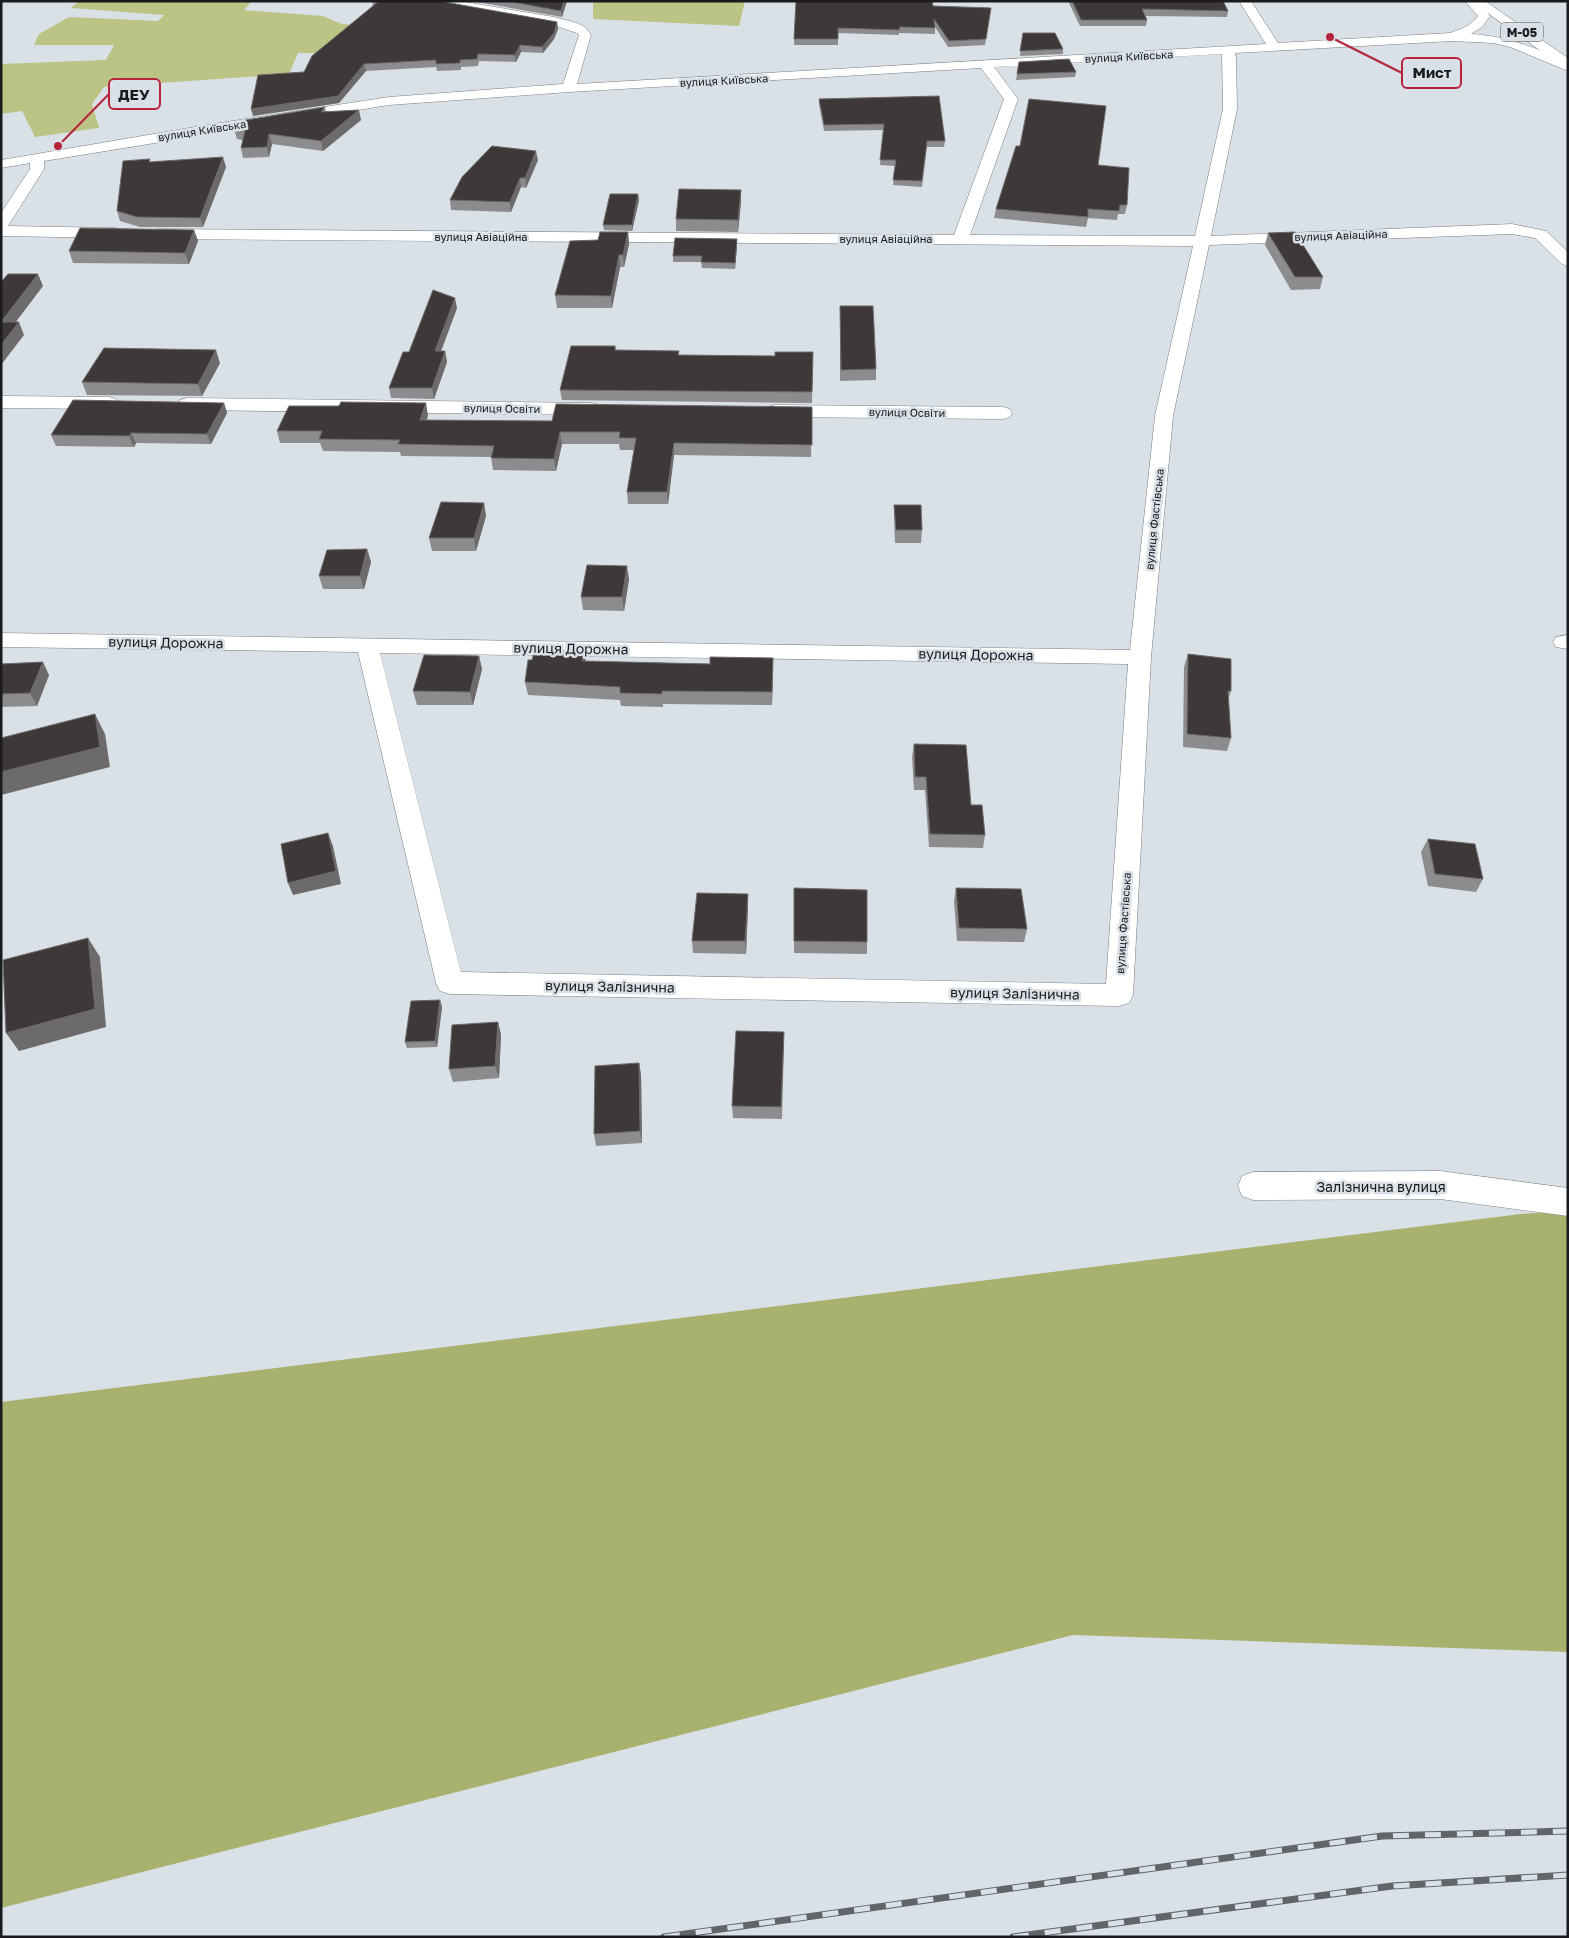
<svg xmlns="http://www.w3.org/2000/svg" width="1569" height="1938" font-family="'Golos Text',sans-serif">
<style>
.green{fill:#bbc385}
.forest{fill:#a9b16e}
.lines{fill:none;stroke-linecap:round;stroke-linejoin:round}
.minor-casing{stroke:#787e83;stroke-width:1}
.highway-casing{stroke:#787e83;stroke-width:1}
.minor{fill:#fff;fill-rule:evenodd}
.highway{fill:#fff;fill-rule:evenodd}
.rail-casing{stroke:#616569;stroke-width:7}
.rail{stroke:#d9e0e6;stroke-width:5;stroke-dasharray:16;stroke-linecap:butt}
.wall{fill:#8c8c8f}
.shaded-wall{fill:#6d6a6c}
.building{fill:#3f3838;stroke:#6d6a6c}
.labels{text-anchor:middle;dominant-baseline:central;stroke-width:5;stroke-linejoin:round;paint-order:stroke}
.far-street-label{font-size:11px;fill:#191b1e;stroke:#d9e0e6}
.shield{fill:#d9e0e6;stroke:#53565a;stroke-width:1}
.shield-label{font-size:12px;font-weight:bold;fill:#191b1e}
.street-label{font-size:14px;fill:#191b1e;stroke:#d9e0e6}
.leader{fill:none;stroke:#b6243b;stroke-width:2}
.callout-dot{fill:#b6243b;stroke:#d9e0e6;stroke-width:2}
.callout{fill:#d9e0e6;stroke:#b6243b;stroke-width:2}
.callout-label{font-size:15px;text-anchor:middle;font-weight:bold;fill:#191b1e}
</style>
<rect width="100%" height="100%" fill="#d9e0e6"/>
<g class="green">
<polygon points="79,1 252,1 244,10 323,16 342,24 456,31 445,53 298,53 289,74 104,87 92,104 99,128 35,137 22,111 1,114 1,64 106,60 114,45 34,45 39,34 69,17 158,21 164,15 71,8"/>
<polygon points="593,1 745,1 739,26 593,19"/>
</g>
<polygon class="forest" points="1568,1211 1568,1652 1073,1635 1,1908 1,1402 1521,1214"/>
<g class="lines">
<defs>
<g id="minor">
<path d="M 430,1 L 459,1 L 554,17 L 577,23 L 585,27 L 591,35 L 577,84 L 1266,44 L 1239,1 L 1251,1 L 1278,43 L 1450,33 C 1461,29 1471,26 1478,16 L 1465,1 L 1478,1 L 1490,16 L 1482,27 L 1471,34 C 1508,36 1534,48 1568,62 L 1568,71 L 1510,47 L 1493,43 L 1452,41 L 1235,53 L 1236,58 L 1237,109 L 1211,236 L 1512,224 L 1546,231 L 1568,252 L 1568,266 L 1562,264 L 1535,238 L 1512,234 L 1209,245 L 1173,416 L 1151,657 L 1133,995 L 1129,1003 L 1119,1006 L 450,994 L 440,991 L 436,983 L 358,652 L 1,647 L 1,633 L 1130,650 L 1155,416 L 1193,246 L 158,239 L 152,237 L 150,234 L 152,231 L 158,229 L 954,235 L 1004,99 L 981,68 L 569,92 L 389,105 L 44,161 L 44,169 L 8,226 L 115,228 L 121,230 L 123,233 L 121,236 L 115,238 L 1,236 L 1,213 L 30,169 L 30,163 L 1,168 L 1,160 L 207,125 L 389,97 L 563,84 L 579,35 L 577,33 L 553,25 L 436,5 ZM 1222,54 L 1223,109 L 1195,236 L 970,235 L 1018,99 L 994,67 ZM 380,653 L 1128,664 L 1106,984 L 461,972 Z"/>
<polygon points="1,396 109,397 116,399 118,403 116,407 109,409 1,408"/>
<polygon points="187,398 592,403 599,405 601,409 599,413 592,415 187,410 180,408 178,404 180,400"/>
<polygon points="775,405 1003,407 1010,409 1012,413 1010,417 1003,419 775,417 768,415 766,411 768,407"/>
<polygon points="1568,635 1568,649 1556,647 1553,642 1556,637"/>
<polygon points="1440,1171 1568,1188 1568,1216 1440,1199 1253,1200 1242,1196 1238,1186 1242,1176 1253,1172"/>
</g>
<polygon id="highway" points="1471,1 1485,1 1568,58 1568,68 1563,67"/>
</defs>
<use href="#minor" class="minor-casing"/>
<use href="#highway" class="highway-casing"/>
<use href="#minor" class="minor"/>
<use href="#highway" class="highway"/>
<defs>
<g id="rail">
<polyline points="664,1937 1382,1836 1568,1831"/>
<polyline points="1013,1937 1392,1886 1568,1875"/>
</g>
</defs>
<use href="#rail" class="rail-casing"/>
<use href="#rail" class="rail"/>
</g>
<g class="wall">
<polygon points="372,1 439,1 557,22 558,29 554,39 543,53 521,52 516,62 479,61 478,66 461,67 461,70 437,71 436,67 366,71 339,103 253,116 304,72 373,6"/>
<polygon points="471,1 567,1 562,17"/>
<polygon points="796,1 933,6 991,8 985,45 948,47 935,27 935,34 899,33 899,35 838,33 838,45 794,45"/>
<polygon points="1068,1 1223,1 1228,11 1227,17 1145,16 1147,20 1146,26 1080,26"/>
<polygon points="1023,33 1063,49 1063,54 1020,56"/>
<polygon points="1076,72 1075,77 1016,80 1017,74"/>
<polygon points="819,99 945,141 944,147 927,147 922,187 893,185 895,166 880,165 884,130 824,131 819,104"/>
<polygon points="325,107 326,112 361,120 323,151 272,144 269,157 243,158 241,148 243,140 237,139 234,129"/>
<polygon points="538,160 526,188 521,187 511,212 451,210 450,200"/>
<polygon points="151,162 226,167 203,227 140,227 120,221 117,211"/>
<polygon points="1098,165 1127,205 1125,214 1118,214 1117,220 1088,218 1086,227 994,218 996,209"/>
<polygon points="741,190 741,202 738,232 676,231 676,219"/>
<polygon points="638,194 639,200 632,231 604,230 603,225"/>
<polygon points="194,230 198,241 189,264 73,263 69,251"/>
<polygon points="628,232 629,244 624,267 620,267 612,308 557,308 555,295 598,240"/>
<polygon points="1268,233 1323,277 1320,289 1291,290 1265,245"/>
<polygon points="737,245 735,269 702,268 701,262 673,262 673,256"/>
<polygon points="840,306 876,369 876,380 840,381"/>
<polygon points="457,308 441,351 445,351 447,362 434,399 391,398 389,388 409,352"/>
<polygon points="615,346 616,350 679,355 775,356 813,352 812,403 562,400 560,390"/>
<polygon points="220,363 202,396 87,395 82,382"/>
<polygon points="224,403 227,413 211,444 136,443 134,447 56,446 51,435"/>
<polygon points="812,407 811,457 674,455 668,504 628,504 627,492 634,450 620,450 619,444 562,444 556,471 493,470 491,457 401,456 400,452 323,451 320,443 280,443 277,431 428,415 427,420 552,421"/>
<polygon points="484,503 486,516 476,551 432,551 429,538"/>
<polygon points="894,505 922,530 921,543 895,543 894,518"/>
<polygon points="367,549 371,562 364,589 323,589 319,576"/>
<polygon points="629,579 624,611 583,610 581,597"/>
<polygon points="584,652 586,661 710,664 773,658 772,705 663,704 663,707 621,706 620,700 528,695 525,682 532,660"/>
<polygon points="1188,654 1231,691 1228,700 1231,738 1227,751 1183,747 1184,667"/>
<polygon points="479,656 482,669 473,705 417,705 413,691"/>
<polygon points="1,664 49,675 37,706 1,707"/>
<polygon points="914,744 971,805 985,835 983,848 929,847 925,790 914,790 912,757"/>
<polygon points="1428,839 1483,879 1476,892 1428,886 1421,852"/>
<polygon points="794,888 867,942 867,954 794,953"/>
<polygon points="956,888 1027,929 1024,942 957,941 954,901"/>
<polygon points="748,907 746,954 693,953 692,941"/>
<polygon points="442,1007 437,1047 407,1048 405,1042"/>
<polygon points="501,1034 499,1078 453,1082 449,1069"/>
<polygon points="784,1044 782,1119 733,1118 732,1106"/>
<polygon points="639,1063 641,1075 642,1143 596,1146 594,1134"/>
</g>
<g class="shaded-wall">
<polygon points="564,1 567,1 562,17 561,11"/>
<polygon points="557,22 558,29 554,39 543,53 542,47"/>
<polygon points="520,45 521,52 516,62 515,55"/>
<polygon points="364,64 366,71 339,103 253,116 251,109"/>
<polygon points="359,110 361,120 323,151 321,141"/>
<polygon points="269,134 272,144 269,157 267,147"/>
<polygon points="536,151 538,160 526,188 525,178"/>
<polygon points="223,157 226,167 203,227 200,218"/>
<polygon points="520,178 521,187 511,212 510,202"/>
<polygon points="741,190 741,202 738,232 738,220"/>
<polygon points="638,194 639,200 632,231 632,225"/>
<polygon points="194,230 198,241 189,264 185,253"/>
<polygon points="628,232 629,244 624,267 623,255"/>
<polygon points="737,239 737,245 735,269 735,263"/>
<polygon points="619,255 620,267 612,308 611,296"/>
<polygon points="38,274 43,286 6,335 1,322"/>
<polygon points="455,298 457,308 437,362 435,351"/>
<polygon points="19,322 24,335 1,365 1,345"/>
<polygon points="216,350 220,363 202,396 198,384"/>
<polygon points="445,351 447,362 434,399 432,388"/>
<polygon points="224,403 227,413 211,444 207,434"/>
<polygon points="426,403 428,415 422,432 420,420"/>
<polygon points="560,432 562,444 556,471 554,459"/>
<polygon points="131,433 136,443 134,447 129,436"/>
<polygon points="674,443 674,455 668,504 667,492"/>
<polygon points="484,503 486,516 476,551 474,538"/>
<polygon points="367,549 371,562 364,589 360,576"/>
<polygon points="627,566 629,579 624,611 622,597"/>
<polygon points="584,652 586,665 582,661"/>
<polygon points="479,656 482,669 473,705 470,692"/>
<polygon points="773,658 773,671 772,705 772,692"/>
<polygon points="43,662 49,675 37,706 30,693"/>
<polygon points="95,714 105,734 110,767 1,795 1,772"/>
<polygon points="328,833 333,846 341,884 293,895 288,883"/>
<polygon points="748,894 748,907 746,954 745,941"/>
<polygon points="88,938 100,957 106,1027 19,1051 6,1033"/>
<polygon points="440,1000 442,1007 437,1047 435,1041"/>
<polygon points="498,1022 501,1034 499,1078 495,1066"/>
<polygon points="639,1063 641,1075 642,1143 640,1131"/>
</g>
<g class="building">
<polygon points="379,1 439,1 557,22 554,33 542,47 520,45 515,55 478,54 477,59 460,60 460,63 436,64 436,60 364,64 338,96 251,109 258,75 304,72 312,56"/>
<polygon points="507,1 564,1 561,11"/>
<polygon points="796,1 932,1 933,6 991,8 986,39 949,41 934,19 935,28 900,27 899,30 838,28 838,39 794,39"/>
<polygon points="1072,1 1223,1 1228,11 1142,9 1147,20 1081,20"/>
<polygon points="1023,33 1055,33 1063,49 1020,51"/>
<polygon points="1069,59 1076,72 1017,74 1019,62"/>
<polygon points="939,96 945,141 927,141 922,181 893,180 896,160 880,160 884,124 824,125 819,99"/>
<polygon points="1029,99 1106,106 1098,165 1129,168 1127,205 1120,205 1119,211 1088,209 1088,217 996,209 1016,146 1020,146"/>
<polygon points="325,107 321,112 359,110 321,141 269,134 267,147 241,148 245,131 234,129 234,122"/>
<polygon points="492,146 536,151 525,178 520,178 510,202 450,200 462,177"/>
<polygon points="223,157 200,218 137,217 117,211 123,161 150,159 149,162"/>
<polygon points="679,189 741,190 738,220 676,219"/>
<polygon points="610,194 638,194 632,225 603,225"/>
<polygon points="80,228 194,230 185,253 69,251"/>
<polygon points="600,232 628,232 623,255 619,255 611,296 555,295 570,241 598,240"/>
<polygon points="1295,232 1323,277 1295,277 1268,233"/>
<polygon points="675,238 737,239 735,263 701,262 702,256 673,256"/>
<polygon points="8,274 38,274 1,322 1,282"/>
<polygon points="433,290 455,298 435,351 445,351 432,388 389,388 403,352 409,352"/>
<polygon points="840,306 873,306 876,369 841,370"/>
<polygon points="1,322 19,322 1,345"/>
<polygon points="571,346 615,346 615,350 679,351 678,355 775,356 775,352 813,352 812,392 560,390"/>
<polygon points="104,348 216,350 198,384 82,382"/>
<polygon points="73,400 224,403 207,434 131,433 129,436 51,435"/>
<polygon points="341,402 426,403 420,420 552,421 556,404 812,407 812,445 674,443 667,492 627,492 636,438 619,438 620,432 560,432 554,459 491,458 494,446 398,444 400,440 319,439 322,431 277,431 289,406 339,406"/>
<polygon points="441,502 484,503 474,538 429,538"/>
<polygon points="894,505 921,505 922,530 896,530"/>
<polygon points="367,549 360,576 319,576 327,550"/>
<polygon points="587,565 627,566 622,597 581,597"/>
<polygon points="535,649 584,652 582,661 710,664 710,657 773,658 772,692 662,691 662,694 620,693 620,687 525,682 528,660 532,660"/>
<polygon points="1188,654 1231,659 1231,691 1228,691 1231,738 1187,734"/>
<polygon points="424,655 479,656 470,692 413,691"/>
<polygon points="43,662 30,693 1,694 1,664"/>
<polygon points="95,714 100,747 1,772 1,738"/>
<polygon points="914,744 966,745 971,805 982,805 985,835 930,834 926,777 915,777"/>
<polygon points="328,833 336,871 288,883 281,844"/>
<polygon points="1428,839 1475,844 1483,879 1435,874"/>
<polygon points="794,888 867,890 867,942 794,941"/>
<polygon points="956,888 1021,889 1027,929 959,928"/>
<polygon points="697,893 748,894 745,941 692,941"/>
<polygon points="88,938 95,1009 6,1033 3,960"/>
<polygon points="440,1000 435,1041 405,1042 411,1001"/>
<polygon points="498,1022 495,1066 449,1069 452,1025"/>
<polygon points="736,1031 784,1032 781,1107 732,1106"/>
<polygon points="639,1063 640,1131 594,1134 595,1066"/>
</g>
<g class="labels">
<g class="far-street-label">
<text transform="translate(1129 56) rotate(-3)">вулиця Київська</text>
<text transform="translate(724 80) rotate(-3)">вулиця Київська</text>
<text transform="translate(202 130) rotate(-9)">вулиця Київська</text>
<text transform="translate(1341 235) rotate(-2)">вулиця Авіаційна</text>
<text x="481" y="236">вулиця Авіаційна</text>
<text x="886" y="238">вулиця Авіаційна</text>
<text transform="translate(502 408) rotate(1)">вулиця Освіти</text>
<text transform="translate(907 412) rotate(1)">вулиця Освіти</text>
<text transform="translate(1154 519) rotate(-84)">вулиця Фастівська</text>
<text transform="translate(1123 923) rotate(-86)">вулиця Фастівська</text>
</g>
<rect class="shield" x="1501" y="22.5" width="42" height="19" rx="4"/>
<g class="shield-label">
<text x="1522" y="32">М-05</text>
</g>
<g class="street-label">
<text transform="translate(166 642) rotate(1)">вулиця Дорожна</text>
<text transform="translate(571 648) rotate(1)">вулиця Дорожна</text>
<text transform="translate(976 654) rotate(1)">вулиця Дорожна</text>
<text transform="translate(610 986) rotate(1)">вулиця Залізнична</text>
<text transform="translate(1015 993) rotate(1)">вулиця Залізнична</text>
<text x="1381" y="1186">Залізнична вулиця</text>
</g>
</g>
<path class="leader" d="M1330 37L1402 73M58 146L109 94"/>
<g class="callout-dot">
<circle cx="1330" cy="37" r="5"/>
<circle cx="58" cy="146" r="5"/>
</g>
<g class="callout">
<rect x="1402" y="58" width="59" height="30" rx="5"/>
<rect x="109" y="79" width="51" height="30" rx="5"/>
</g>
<g class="callout-label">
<text x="1432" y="78">Мист</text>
<text x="134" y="100">ДЕУ</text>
</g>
<rect width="1569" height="1938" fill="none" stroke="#191b1e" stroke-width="5"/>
</svg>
